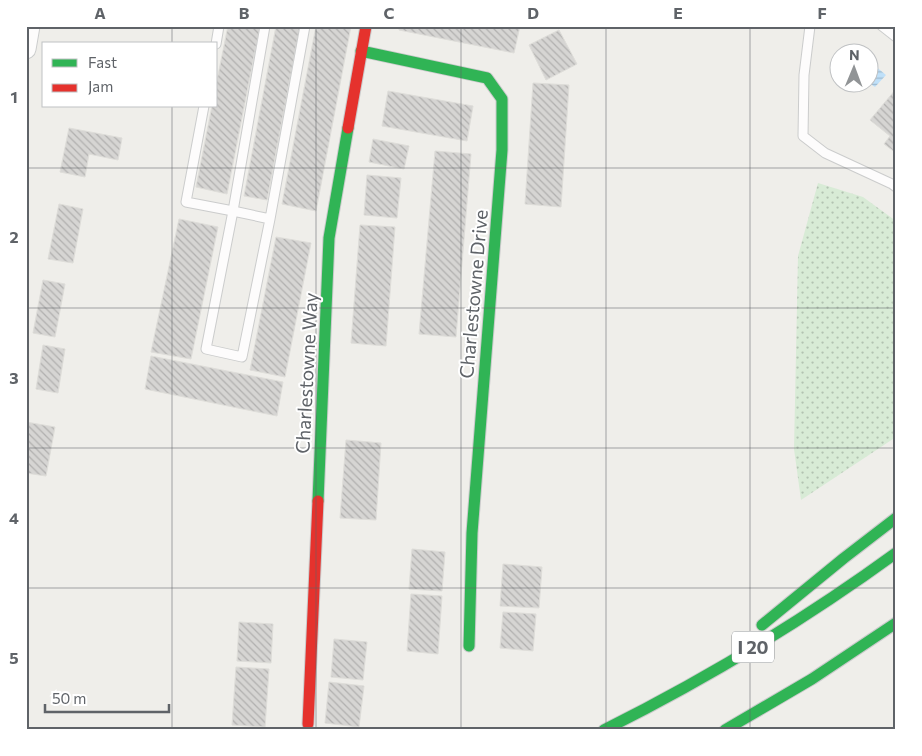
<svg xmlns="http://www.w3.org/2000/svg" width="922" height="756" font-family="Commissioner,sans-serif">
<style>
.grass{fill:url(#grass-dots)}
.water{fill:url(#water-rules)}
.building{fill:url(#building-back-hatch);stroke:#deddd9}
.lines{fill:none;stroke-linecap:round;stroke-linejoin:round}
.lane-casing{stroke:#cbcccc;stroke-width:11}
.street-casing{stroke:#cbcccc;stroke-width:21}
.fast-casing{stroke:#cacacb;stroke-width:13}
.jam-casing{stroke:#cacacb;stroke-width:13}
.lane{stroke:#fdfcfc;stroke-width:9}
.street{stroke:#fdfcfc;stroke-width:19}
.fast{stroke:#30b455;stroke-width:11}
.jam{stroke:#e5322d;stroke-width:11}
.grid{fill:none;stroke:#5f6368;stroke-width:1;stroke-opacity:0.55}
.labels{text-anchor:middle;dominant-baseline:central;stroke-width:4;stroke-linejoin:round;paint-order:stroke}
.shield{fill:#fff;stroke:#8f9295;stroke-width:1}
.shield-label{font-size:18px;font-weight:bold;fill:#5f6368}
.street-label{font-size:19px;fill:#5f6368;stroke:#fff}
.neatline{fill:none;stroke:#5f6368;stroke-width:2}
.grid-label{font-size:16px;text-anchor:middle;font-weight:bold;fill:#5f6368}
</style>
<defs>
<pattern id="grass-dots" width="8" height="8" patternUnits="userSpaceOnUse" patternTransform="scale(1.25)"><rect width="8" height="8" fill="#d8ebd6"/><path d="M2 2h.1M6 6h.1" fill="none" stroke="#b2c2b1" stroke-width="1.8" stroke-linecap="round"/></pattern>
<pattern id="water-rules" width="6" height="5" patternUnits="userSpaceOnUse" patternTransform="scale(1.25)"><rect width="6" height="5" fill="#bfe0f9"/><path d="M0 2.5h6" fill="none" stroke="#9eb9cd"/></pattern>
<pattern id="building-back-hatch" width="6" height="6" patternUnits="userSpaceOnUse" patternTransform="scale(1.25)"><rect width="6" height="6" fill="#d6d5d3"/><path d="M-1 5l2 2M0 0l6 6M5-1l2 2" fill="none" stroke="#b1b0af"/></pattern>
</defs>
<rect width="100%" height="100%" fill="#efeeea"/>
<polygon class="grass" points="818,183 863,197 896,221 896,437 801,500 794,449 798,256"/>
<polygon class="water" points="874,65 886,75 875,87 869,83 870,68 871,69"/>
<g class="building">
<polygon points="228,26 260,26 227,194 196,187 212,106 216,106 216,85"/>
<polygon points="276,26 300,26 267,200 244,196"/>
<polygon points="316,26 351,26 316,211 282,204"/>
<polygon points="399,26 520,26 514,53 399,30"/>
<polygon points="559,30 577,64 546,80 529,45"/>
<polygon points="533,83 569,85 561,207 525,204"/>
<polygon points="896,89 896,153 884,144 890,136 870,120"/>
<polygon points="388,91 473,106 467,141 382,126"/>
<polygon points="69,128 122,138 118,160 89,154 85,177 60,172"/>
<polygon points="373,139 409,146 404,169 369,162"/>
<polygon points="435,151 471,154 456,337 419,334"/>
<polygon points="367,175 401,178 397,218 364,215"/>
<polygon points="59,204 83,209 73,263 48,259"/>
<polygon points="179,219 218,227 191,359 151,352"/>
<polygon points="360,225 395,227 386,346 351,343"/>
<polygon points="276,237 311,243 285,377 250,370"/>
<polygon points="43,280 65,284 55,337 33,333"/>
<polygon points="43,345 65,349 58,393 36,389"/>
<polygon points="151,356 283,382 277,416 145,389"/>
<polygon points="26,422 55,427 46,476 26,473"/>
<polygon points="346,440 381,443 376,520 340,518"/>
<polygon points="412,549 445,552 442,591 409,589"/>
<polygon points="503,564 542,567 539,608 500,606"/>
<polygon points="411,594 442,596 438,654 407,651"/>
<polygon points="503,612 536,614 533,651 500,648"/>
<polygon points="239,622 273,624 271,663 237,661"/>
<polygon points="334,639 367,642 363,680 331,677"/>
<polygon points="236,667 269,669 265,727 232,725"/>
<polygon points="329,682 364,686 359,727 325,723"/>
</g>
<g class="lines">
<defs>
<g id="lane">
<polyline points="810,26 804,75 803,136 825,153 892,184 896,187"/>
<polyline points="882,26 896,37"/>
<polyline points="216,44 219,26"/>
<polyline points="204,106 186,202 233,211 265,26"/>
<polyline points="270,219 233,211 206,349 242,357 270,219 305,26"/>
</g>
<polyline id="street" points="26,49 30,26"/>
<g id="fast">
<polyline points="361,51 487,78 502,99 502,150 472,533 469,646"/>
<polyline points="318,501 329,238 348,128"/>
<polyline points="762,625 844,558 896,518"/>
<path d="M 604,730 C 706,679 804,620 896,553"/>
<polyline points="725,730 812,679 896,623"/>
</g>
<g id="jam">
<polyline points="348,128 366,26"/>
<polyline points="308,724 318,501"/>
</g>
</defs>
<use href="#lane" class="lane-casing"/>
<use href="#street" class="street-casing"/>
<use href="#fast" class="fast-casing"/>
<use href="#jam" class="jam-casing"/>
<use href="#lane" class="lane"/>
<use href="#street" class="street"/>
<use href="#fast" class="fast"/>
<use href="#jam" class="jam"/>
</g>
<path class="grid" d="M 172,26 L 172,44M 316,26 L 316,730M 461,26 L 461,730M 606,26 L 606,730M 750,26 L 750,730M 172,106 L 172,730M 26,168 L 896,168M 26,308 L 896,308M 26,448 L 896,448M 26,588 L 896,588"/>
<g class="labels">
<rect class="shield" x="732" y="631.5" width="42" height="31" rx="4"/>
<g class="shield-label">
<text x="753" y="647">I 20</text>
</g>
<g class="street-label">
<text transform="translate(473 294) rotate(-85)">Charlestowne Drive</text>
<text transform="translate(306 373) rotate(-87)">Charlestowne Way</text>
</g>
</g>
<rect width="922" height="756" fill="none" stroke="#ffffff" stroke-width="55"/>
<rect x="42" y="42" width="175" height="65" fill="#ffffff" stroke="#bfc1c3"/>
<rect x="52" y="59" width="25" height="8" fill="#30b455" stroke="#bfc1c3"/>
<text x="88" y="68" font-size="15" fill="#5f6368">Fast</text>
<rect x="52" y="84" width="25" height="8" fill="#e5322d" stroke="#bfc1c3"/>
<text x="88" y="92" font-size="15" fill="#5f6368">Jam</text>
<g transform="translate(854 68) rotate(1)"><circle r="24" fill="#ffffff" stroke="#bfc1c3"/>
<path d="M0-4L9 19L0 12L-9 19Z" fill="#919496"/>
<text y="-8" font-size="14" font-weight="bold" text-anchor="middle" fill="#5f6368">N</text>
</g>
<path d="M45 704v8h124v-8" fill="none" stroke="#5f6368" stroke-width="2.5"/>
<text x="52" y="704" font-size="15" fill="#5f6368" stroke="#ffffff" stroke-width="4" paint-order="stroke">50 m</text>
<rect x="28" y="28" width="866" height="700" class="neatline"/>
<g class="grid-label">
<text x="100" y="19">A</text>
<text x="244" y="19">B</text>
<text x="389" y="19">C</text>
<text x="533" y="19">D</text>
<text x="678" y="19">E</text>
<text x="822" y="19">F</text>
<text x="14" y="103">1</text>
<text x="14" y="243">2</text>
<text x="14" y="384">3</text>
<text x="14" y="524">4</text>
<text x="14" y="664">5</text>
</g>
</svg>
